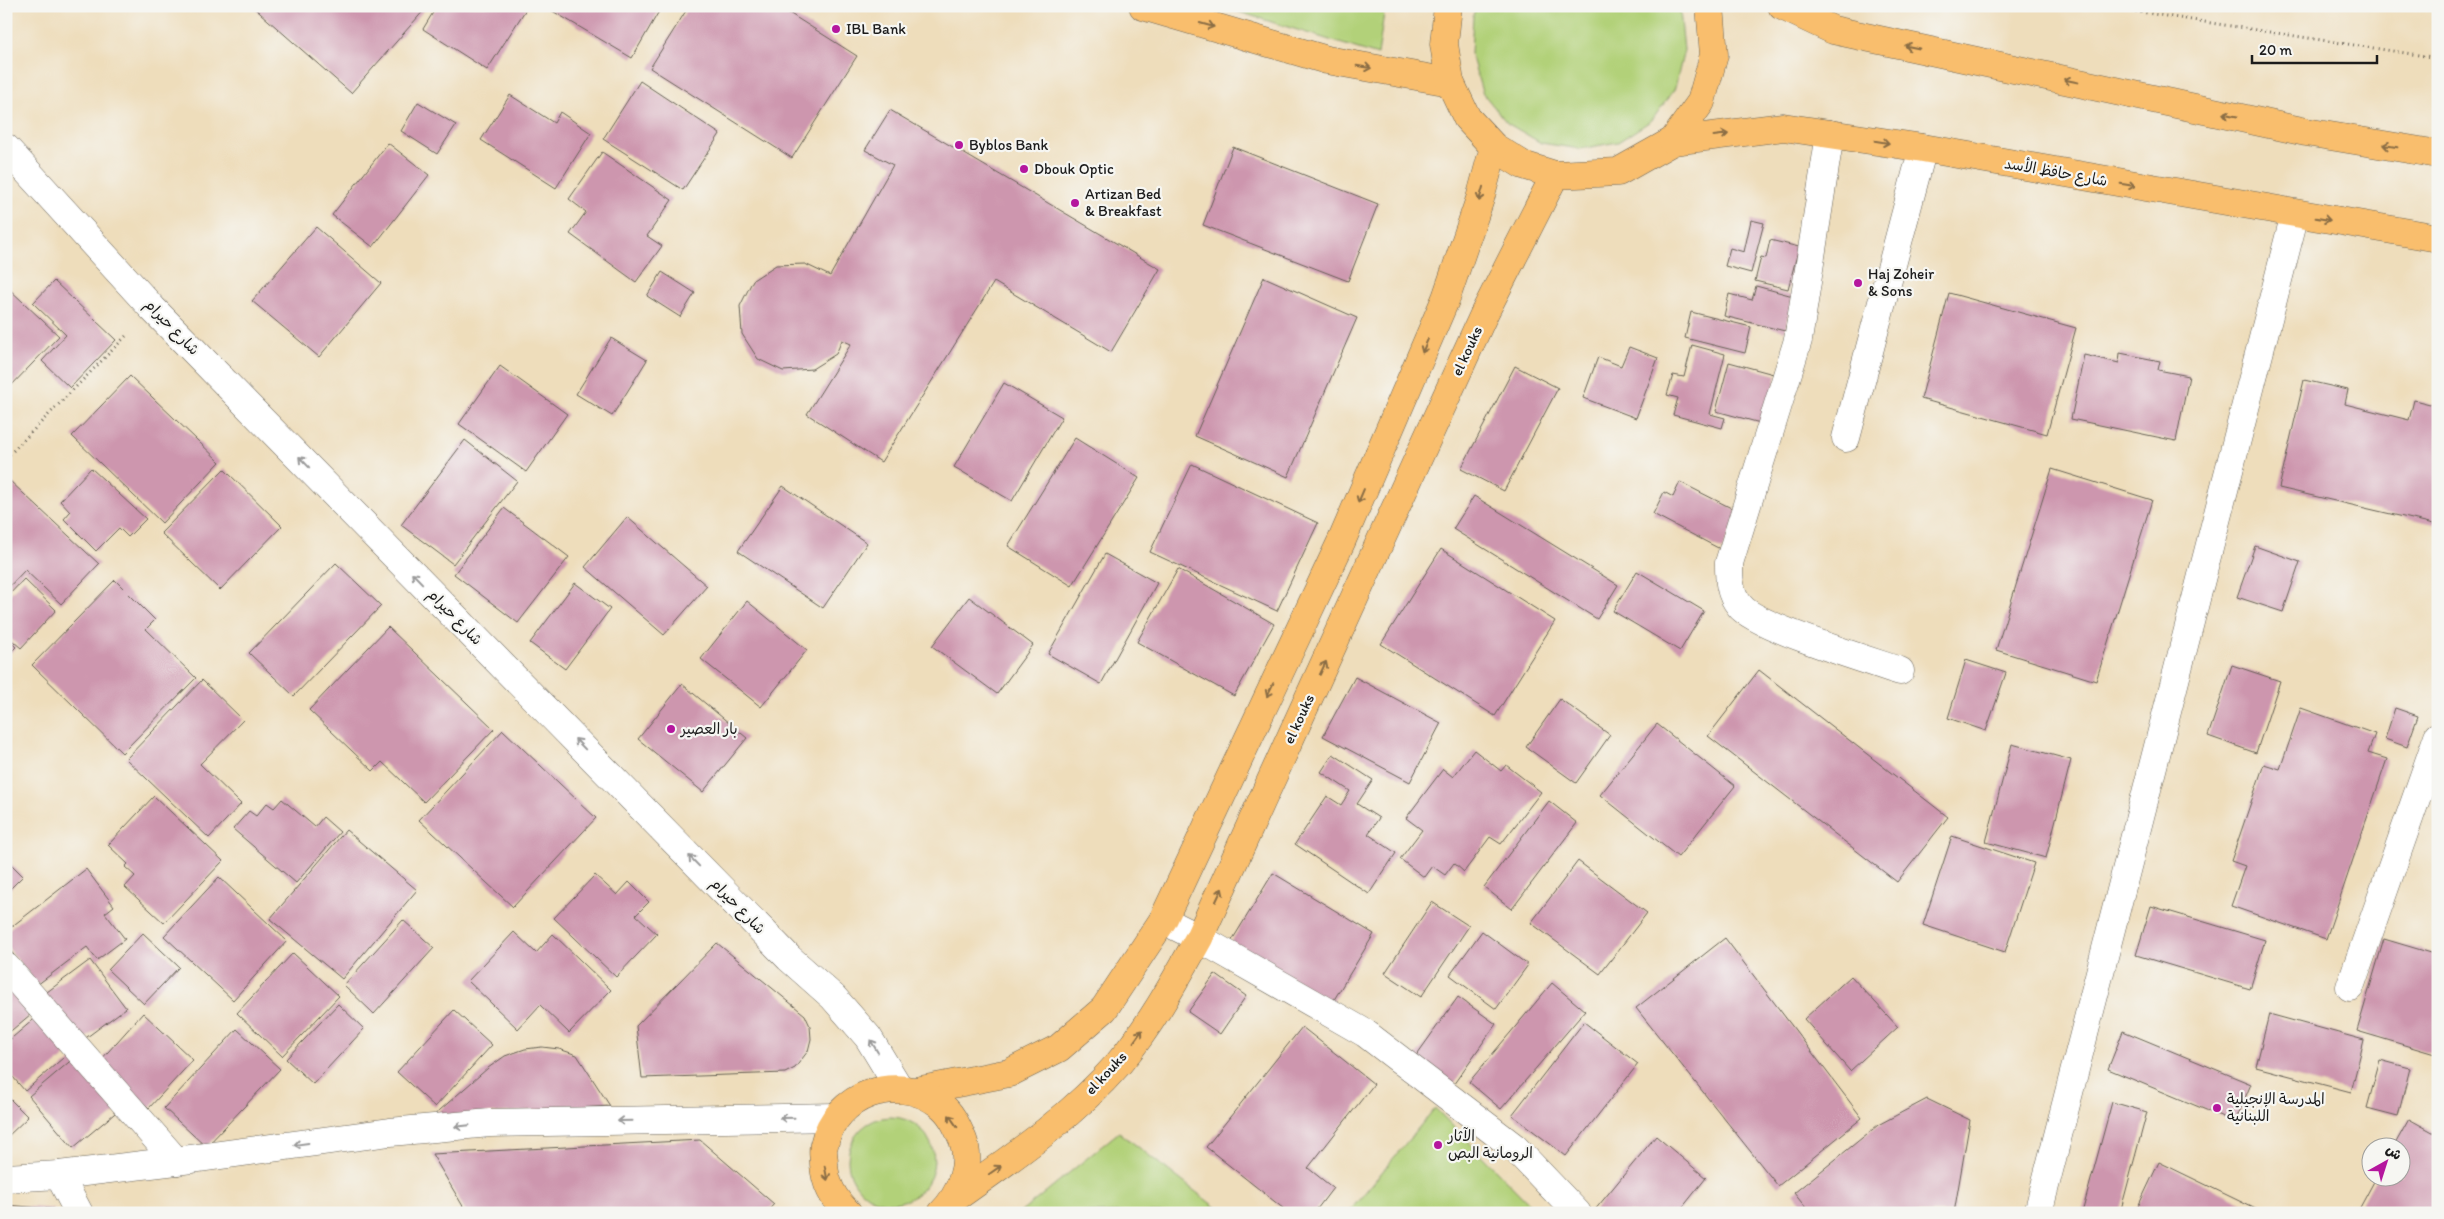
<svg xmlns="http://www.w3.org/2000/svg" width="2444" height="1219" font-family="Itim,'Playpen Sans Arabic',sans-serif">
<style>
.green{fill:#b2d179;stroke:#67764a}
.building{fill:#cd96ae}
.lines{fill:none;stroke-linecap:round;stroke-linejoin:round}
.minor-casing{stroke:#666054;stroke-width:29}
.major-casing{stroke:#666054;stroke-width:29}
.path{stroke:#666054;stroke-width:3;stroke-dasharray:1 4;stroke-linecap:butt}
.minor{stroke:#fff;stroke-width:28}
.major{stroke:#f9be6d;stroke-width:28}
.oneway{stroke:#8a6d44}
.oneway2{stroke:#999}
.poi-dot{fill:#b5179e;stroke:#f6f6f2;stroke-width:2}
.labels{text-anchor:middle;dominant-baseline:central;stroke-width:4.5;stroke-linejoin:round;paint-order:stroke}
.poi-label{font-size:15px;fill:#1c1c1c;stroke:#f6f6f2;text-anchor:start}
.street-label{font-size:15px;fill:#1c1c1c;stroke:#f6f6f2}
</style>
<rect width="100%" height="100%" fill="#f6f6f2"/>
<filter id="ink" filterUnits="userSpaceOnUse"><feTurbulence type="fractalNoise" baseFrequency=".02" numOctaves="2"/><feDisplacementMap in="SourceGraphic" scale="10" xChannelSelector="R" yChannelSelector="G"/><feConvolveMatrix kernelMatrix="1 2 1 2 8 2 1 2 1" color-interpolation-filters="sRGB"/></filter>
<filter id="wash" filterUnits="userSpaceOnUse"><feTurbulence type="fractalNoise" baseFrequency=".0096" numOctaves="4" result="noise"/><feDisplacementMap in="SourceGraphic" scale="20" xChannelSelector="R" yChannelSelector="G"/><feGaussianBlur stdDeviation="1.12" result="paint"/><feColorMatrix in="noise" values="0 0 0 0 0 0 0 0 0 0 0 0 0 0 0 0 0 1.4 0 .05"/><feComposite in="paint" operator="in"/></filter>
<g filter="url(#wash)">
<rect width="100%" height="100%" fill="#edb"/>
<g class="green">
<polygon points="1220,6 1385,6 1378,55"/>
<polygon points="1477,6 1678,6 1680,11 1684,50 1675,88 1652,120 1618,142 1580,149 1541,143 1507,123 1482,92 1471,54 1473,15"/>
<polygon points="1435,1108 1538,1213 1348,1213"/>
<circle cx="891" cy="1160" r="43"/>
<polygon points="1119,1132 1223,1213 1020,1213"/>
</g>
<g id="blocks">
<g class="building">
<polygon points="252,6 424,6 426,8 351,93"/>
<polygon points="437,6 528,6 487,70 423,29"/>
<polygon points="544,6 662,6 632,58"/>
<polygon points="689,6 778,6 857,56 792,158 650,68"/>
<polygon points="640,81 720,134 683,190 603,139"/>
<polygon points="510,95 554,123 560,112 591,133 556,188 481,140"/>
<polygon points="418,102 456,125 437,154 401,131"/>
<polygon points="890,110 1160,269 1111,352 994,282 881,462 807,414 851,344 842,340 836,354 812,369 783,371 758,359 742,334 740,306 753,280 776,265 805,264 830,276 893,165 865,150"/>
<polygon points="388,143 429,175 373,247 332,215"/>
<polygon points="1233,147 1378,204 1348,281 1203,225"/>
<polygon points="602,152 672,200 647,236 662,246 636,282 570,234 586,212 569,199"/>
<polygon points="1751,220 1764,223 1751,273 1725,266 1730,248 1744,252"/>
<polygon points="316,227 381,283 319,357 252,301"/>
<polygon points="1770,240 1799,247 1788,289 1755,281 1761,257 1766,258"/>
<polygon points="662,272 695,293 680,317 647,296"/>
<polygon points="1264,277 1357,318 1288,477 1195,436"/>
<polygon points="54,281 116,340 70,388 42,361 66,335 33,303"/>
<polygon points="6,286 59,336 6,391"/>
<polygon points="1756,286 1793,296 1785,331 1724,316 1729,294 1752,300"/>
<polygon points="1949,293 2076,328 2047,434 1921,399"/>
<polygon points="1691,312 1751,327 1745,353 1685,338"/>
<polygon points="611,338 647,360 612,416 576,394"/>
<polygon points="1692,345 1725,354 1710,414 1725,418 1722,428 1673,415 1678,398 1667,395 1673,375 1684,377"/>
<polygon points="1629,347 1658,358 1636,418 1583,398 1598,357 1621,366"/>
<polygon points="2120,353 2160,361 2158,370 2189,376 2176,441 2071,419 2084,355 2119,363"/>
<polygon points="1729,362 1777,375 1764,424 1716,411"/>
<polygon points="500,366 567,414 526,472 459,424"/>
<polygon points="1515,366 1558,388 1504,491 1461,469"/>
<polygon points="130,376 220,462 162,523 72,436"/>
<polygon points="2304,380 2348,390 2345,404 2409,420 2414,400 2438,406 2438,525 2279,488"/>
<polygon points="1004,383 1062,417 1012,501 954,467"/>
<polygon points="1075,438 1139,478 1072,586 1008,546"/>
<polygon points="465,440 517,481 453,564 401,525"/>
<polygon points="1192,464 1318,523 1277,611 1150,552"/>
<polygon points="91,468 146,519 128,537 119,528 96,551 64,519 70,512 60,501"/>
<polygon points="224,469 282,526 220,590 161,533"/>
<polygon points="2052,469 2152,500 2096,681 1996,650"/>
<polygon points="9,480 99,564 61,604 25,570 6,590 6,482"/>
<polygon points="1680,482 1741,513 1722,550 1653,514 1664,492 1673,497"/>
<polygon points="783,486 867,543 823,608 738,551"/>
<polygon points="1474,496 1618,585 1597,619 1453,529"/>
<polygon points="504,508 569,557 518,623 454,574"/>
<polygon points="627,517 707,586 664,635 585,567"/>
<polygon points="2255,546 2300,562 2283,612 2237,597"/>
<polygon points="1441,549 1555,621 1495,716 1381,644"/>
<polygon points="1105,554 1157,583 1101,684 1048,654"/>
<polygon points="336,563 381,606 294,696 249,653"/>
<polygon points="1178,569 1274,624 1234,696 1137,642"/>
<polygon points="1637,571 1704,611 1680,651 1613,611"/>
<polygon points="24,579 56,610 21,648 6,635 6,598"/>
<polygon points="115,580 155,620 146,629 196,678 122,753 32,665"/>
<polygon points="575,583 610,609 565,669 530,643"/>
<polygon points="969,597 1033,645 997,694 932,646"/>
<polygon points="747,601 807,650 761,707 701,659"/>
<polygon points="388,627 494,729 424,802 382,762 373,771 309,710"/>
<polygon points="6,638 16,647 6,657"/>
<polygon points="1966,660 2006,673 1986,731 1948,718"/>
<polygon points="2232,665 2280,681 2256,753 2208,736"/>
<polygon points="1759,670 1948,817 1897,882 1708,736"/>
<polygon points="1355,677 1441,723 1410,782 1323,736"/>
<polygon points="202,680 243,720 200,764 241,804 209,838 126,759"/>
<polygon points="682,684 747,738 703,792 638,739"/>
<polygon points="1560,699 1610,735 1576,783 1526,747"/>
<polygon points="2301,708 2375,734 2368,753 2387,759 2326,939 2231,906 2245,866 2231,861 2264,764 2280,769"/>
<polygon points="2395,708 2418,716 2407,747 2385,739"/>
<polygon points="1657,724 1735,786 1678,857 1600,795"/>
<polygon points="503,730 596,818 513,907 419,820"/>
<polygon points="2012,744 2071,760 2046,858 1986,842"/>
<polygon points="1474,750 1501,771 1506,765 1541,792 1501,844 1490,837 1464,872 1454,863 1445,875 1432,866 1424,877 1400,859 1422,830 1406,818 1443,769 1453,777"/>
<polygon points="1333,754 1373,780 1357,804 1379,818 1368,834 1396,853 1369,894 1295,844 1327,796 1341,805 1350,791 1321,772"/>
<polygon points="154,796 223,861 164,923 125,887 135,876 125,867 128,864 108,845"/>
<polygon points="282,799 315,827 323,817 340,832 296,883 233,829 249,811 256,816 267,803 274,808"/>
<polygon points="1549,801 1577,823 1512,909 1484,887"/>
<polygon points="346,830 417,890 342,979 270,919"/>
<polygon points="1952,836 2034,863 2005,952 1923,925"/>
<polygon points="6,859 23,876 6,893"/>
<polygon points="1578,861 1647,913 1600,974 1531,923"/>
<polygon points="86,869 114,906 105,913 125,939 97,960 87,947 37,985 6,945 6,931"/>
<polygon points="1273,873 1374,934 1332,1003 1231,942"/>
<polygon points="595,875 617,895 629,882 649,902 636,915 657,934 616,977 554,918"/>
<polygon points="219,877 287,941 233,1000 164,936"/>
<polygon points="1432,902 1469,926 1421,997 1385,973"/>
<polygon points="2151,906 2265,940 2250,989 2136,955"/>
<polygon points="403,920 434,948 374,1014 344,985"/>
<polygon points="1482,931 1528,965 1496,1009 1450,975"/>
<polygon points="514,932 536,953 553,934 611,990 569,1033 540,1005 518,1029 468,981"/>
<polygon points="143,933 179,967 144,1004 108,970"/>
<polygon points="1725,938 1862,1118 1778,1186 1636,1008"/>
<polygon points="2384,939 2438,955 2438,1055 2357,1031"/>
<polygon points="717,943 805,1015 810,1026 811,1039 808,1051 795,1068 785,1073 642,1078 636,1026"/>
<polygon points="293,953 339,996 282,1056 237,1013"/>
<polygon points="90,960 126,1008 79,1043 43,995"/>
<polygon points="6,974 37,1009 6,1035"/>
<polygon points="1215,974 1246,996 1220,1034 1188,1012"/>
<polygon points="1851,976 1898,1027 1850,1071 1804,1019"/>
<polygon points="1552,983 1585,1011 1501,1109 1469,1082"/>
<polygon points="1458,997 1496,1024 1451,1088 1413,1060"/>
<polygon points="338,1004 364,1029 313,1084 286,1059"/>
<polygon points="454,1010 492,1045 435,1107 397,1072"/>
<polygon points="143,1013 193,1060 149,1108 99,1062"/>
<polygon points="40,1014 71,1051 25,1091 6,1069 6,1043"/>
<polygon points="2269,1014 2364,1040 2351,1092 2256,1067"/>
<polygon points="1584,1022 1638,1064 1566,1156 1512,1115"/>
<polygon points="1302,1027 1374,1084 1308,1168 1333,1188 1314,1213 1289,1213 1206,1147"/>
<polygon points="237,1029 280,1069 206,1147 164,1108"/>
<polygon points="2123,1031 2251,1084 2235,1122 2108,1069"/>
<polygon points="542,1047 559,1049 577,1055 610,1106 432,1117 488,1068 505,1056 525,1049"/>
<polygon points="75,1057 120,1109 73,1148 29,1096"/>
<polygon points="2380,1060 2410,1068 2398,1116 2367,1108"/>
<polygon points="6,1095 28,1117 6,1138"/>
<polygon points="1927,1099 1970,1120 1954,1213 1810,1213 1794,1193 1878,1125"/>
<polygon points="2112,1102 2147,1112 2120,1213 2082,1213"/>
<polygon points="2409,1119 2438,1135 2438,1213 2357,1213 2377,1176 2402,1176 2402,1146 2394,1146"/>
<polygon points="1656,1136 1706,1178 1678,1213 1596,1213 1594,1211"/>
<polygon points="700,1140 774,1204 766,1213 467,1213 432,1154"/>
<polygon points="2159,1162 2264,1213 2135,1213"/>
<polygon points="6,1205 53,1209 54,1213 6,1213"/>
</g>
</g>
</g>
<g filter="url(#ink)">
<use href="#blocks" fill-opacity="0" stroke="#666054" stroke-width="1"/>
<g class="lines">
<defs>
<g id="minor">
<path d="M 1830,134 L 1798,340 L 1729,563 C 1729,579 1729,593 1740,606 C 1755,626 1870,661 1900,671"/>
<polyline points="6,148 153,309 789,958 833,997 868,1037 899,1088"/>
<polyline points="1846,438 1923,148"/>
<polyline points="1163,920 1199,938 1365,1033 1514,1147 1577,1213"/>
<polyline points="6,967 176,1161"/>
<polyline points="2350,987 2438,736"/>
<polyline points="59,1175 79,1213"/>
<polyline points="6,1178 59,1175 176,1161 390,1132 490,1123 836,1117"/>
<polyline points="2038,1213 2295,214"/>
</g>
<g id="major">
<polyline points="1143,6 1327,60 1450,82"/>
<polyline points="1448,6 1444,44 1450,82 1467,118 1494,147 1523,165 1555,175 1618,172 1673,141 1701,102 1714,55 1710,6"/>
<polyline points="1782,6 1833,30 2306,132 2438,154"/>
<polyline points="1673,141 1783,127 1923,148 2438,238"/>
<polyline points="916,1091 1009,1073 1059,1048 1104,1009 1163,920 1342,540 1446,298 1480,199 1494,147"/>
<path d="M 955,1198 C 1013,1157 1072,1117 1119,1063 C 1151,1025 1175,981 1199,938 L 1485,312 L 1555,175"/>
<path d="M 848,1213 C 834,1200 825,1183 824,1164 C 824,1158 822,1150 824,1145 C 835,1094 897,1073 938,1103 C 951,1112 957,1126 963,1140 C 972,1165 960,1195 942,1213"/>
</g>
</defs>
<use href="#minor" class="minor-casing"/>
<use href="#major" class="major-casing"/>
<g class="path">
<polyline points="2101,6 2438,58"/>
<polyline points="6,458 128,334"/>
</g>
<use href="#minor" class="minor"/>
<use href="#major" class="major"/>
</g>
<defs><path id="oneway-shaft" d="M-6 0H5M1.5-3L5.5 0L1.5 3" fill="none" stroke-width="1.6" stroke-linecap="round" stroke-linejoin="round" transform="scale(1.25)"/></defs>
<g class="oneway">
<use href="#oneway-shaft" transform="translate(1207 25) rotate(16)"/>
<use href="#oneway-shaft" transform="translate(1912 47) rotate(-168)"/>
<use href="#oneway-shaft" transform="translate(1364 67) rotate(10)"/>
<use href="#oneway-shaft" transform="translate(2071 81) rotate(-168)"/>
<use href="#oneway-shaft" transform="translate(2230 115) rotate(-168)"/>
<use href="#oneway-shaft" transform="translate(1721 135) rotate(-7)"/>
<use href="#oneway-shaft" transform="translate(1882 142) rotate(9)"/>
<use href="#oneway-shaft" transform="translate(2390 146) rotate(-170)"/>
<use href="#oneway-shaft" transform="translate(2128 185) rotate(10)"/>
<use href="#oneway-shaft" transform="translate(1481 194) rotate(106)"/>
<use href="#oneway-shaft" transform="translate(2323 219) rotate(9)"/>
<use href="#oneway-shaft" transform="translate(1425 346) rotate(113)"/>
<use href="#oneway-shaft" transform="translate(1361 496) rotate(113)"/>
<use href="#oneway-shaft" transform="translate(1323 668) rotate(-65)"/>
<use href="#oneway-shaft" transform="translate(1270 690) rotate(116)"/>
<use href="#oneway-shaft" transform="translate(1219 895) rotate(-65)"/>
<use href="#oneway-shaft" transform="translate(1138 1036) rotate(-54)"/>
<use href="#oneway-shaft" transform="translate(953 1121) rotate(-125)"/>
<use href="#oneway-shaft" transform="translate(995 1170) rotate(-35)"/>
<use href="#oneway-shaft" transform="translate(826 1173) rotate(79)"/>
</g>
<g class="oneway2">
<use href="#oneway-shaft" transform="translate(304 462) rotate(-134)"/>
<use href="#oneway-shaft" transform="translate(417 578) rotate(-134)"/>
<use href="#oneway-shaft" transform="translate(580 744) rotate(-134)"/>
<use href="#oneway-shaft" transform="translate(694 861) rotate(-134)"/>
<use href="#oneway-shaft" transform="translate(874 1046) rotate(-121)"/>
<use href="#oneway-shaft" transform="translate(787 1118) rotate(179)"/>
<use href="#oneway-shaft" transform="translate(625 1121) rotate(179)"/>
<use href="#oneway-shaft" transform="translate(462 1126) rotate(174)"/>
<use href="#oneway-shaft" transform="translate(301 1144) rotate(172)"/>
</g>
</g>
<g class="poi-dot">
<circle cx="836" cy="29" r="5"/>
<circle cx="959" cy="145" r="5"/>
<circle cx="1024" cy="169" r="5"/>
<circle cx="1075" cy="203" r="5"/>
<circle cx="1858" cy="283" r="5"/>
<circle cx="671" cy="729" r="5"/>
<circle cx="2217" cy="1108" r="5"/>
<circle cx="1438" cy="1145" r="5"/>
</g>
<g class="labels">
<g class="poi-label">
<text x="846" y="29">IBL Bank</text>
<text x="969" y="145">Byblos Bank</text>
<text x="1034" y="169">Dbouk Optic</text>
<text x="1085" y="194">Artizan Bed<tspan x="1085" dy="17">&amp; Breakfast</tspan></text>
<text x="1868" y="274">Haj Zoheir<tspan x="1868" dy="17">&amp; Sons</tspan></text>
<text x="681" y="729">بار العصير</text>
<text x="2227" y="1099">المدرسة الإنجيلية<tspan x="2227" dy="17">اللبنانية</tspan></text>
<text x="1448" y="1136">الآثار<tspan x="1448" dy="17">الرومانية البص</tspan></text>
</g>
<g class="street-label">
<text transform="translate(2056 172) rotate(10)">شارع حافظ الأسد</text>
<text transform="translate(172 327) rotate(46)">شارع حيرام</text>
<text transform="translate(1467 351) rotate(-65)">el kouks</text>
<text transform="translate(455 617) rotate(46)">شارع حيرام</text>
<text transform="translate(1299 719) rotate(-65)">el kouks</text>
<text transform="translate(738 906) rotate(46)">شارع حيرام</text>
<text transform="translate(1106 1073) rotate(-47)">el kouks</text>
</g>
</g>
<rect width="2444" height="1219" fill="none" stroke="#f6f6f2" stroke-width="25"/>
<g transform="translate(2386 1162) rotate(39)"><circle r="24" fill="#f6f6f2" stroke="#9f9f9c"/>
<path d="M0-4L9 19L0 12L-9 19Z" fill="#b5179e"/>
<text y="-8" font-size="14" font-weight="bold" text-anchor="middle" fill="#1c1c1c">ش</text>
</g>
<path d="M2252 55v8h125v-8" fill="none" stroke="#1c1c1c" stroke-width="2.5"/>
<text x="2259" y="55" font-size="15" fill="#1c1c1c" stroke="#f6f6f2" stroke-width="4" paint-order="stroke">20 m</text>
</svg>
